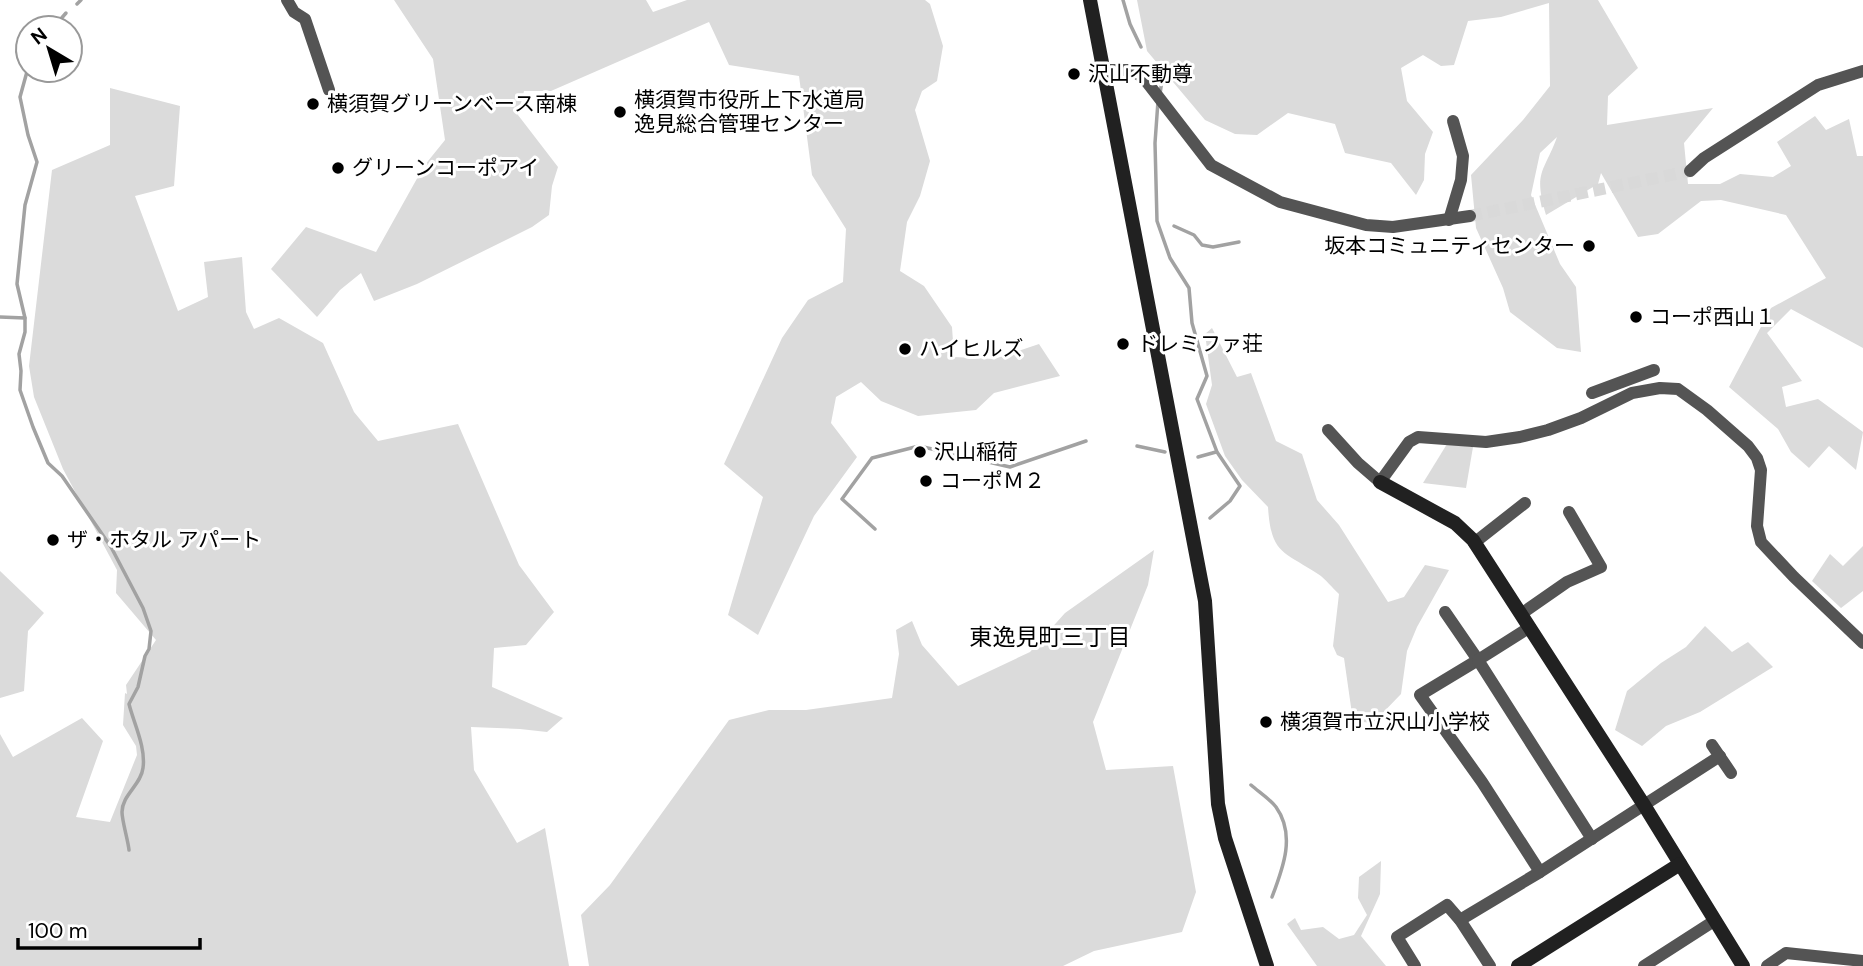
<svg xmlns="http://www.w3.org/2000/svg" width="1863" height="966" font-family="'DM Sans','Noto Sans JP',sans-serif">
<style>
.green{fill:#dbdbdb}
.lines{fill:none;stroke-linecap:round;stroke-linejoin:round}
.stream{stroke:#a2a2a2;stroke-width:3.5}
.street-tunnel{stroke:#d9d9d9;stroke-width:12;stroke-dasharray:12 6;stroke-linecap:butt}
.street{stroke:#545454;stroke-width:12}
.secondary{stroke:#212121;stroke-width:14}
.poi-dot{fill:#000;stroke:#fff;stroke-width:2.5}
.labels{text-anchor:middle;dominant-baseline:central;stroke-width:6;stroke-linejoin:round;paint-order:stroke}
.poi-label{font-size:21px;fill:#000;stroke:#fff;text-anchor:start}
.neighbourhood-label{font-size:23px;fill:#000;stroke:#fff}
</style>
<rect width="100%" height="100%" fill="#fff"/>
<g class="green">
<polygon points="394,0 646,0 653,12 687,0 925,0 930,4 943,46 937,81 922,91 915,110 930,161 920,196 907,222 900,271 924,286 952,327 954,357 994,359 1039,344 1060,376 994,393 976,410 918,416 881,401 861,382 836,397 831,423 857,457 814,516 758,635 728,615 763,497 724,464 782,338 808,300 843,282 846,229 812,175 799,76 729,65 709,22 551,91 524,91 518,115 558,167 552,186 549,215 532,227 417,284 374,301 361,273 340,290 317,317 271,269 306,227 376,252 424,166 445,140 433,59"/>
<path d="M 1137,0 L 1598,0 L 1638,68 L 1608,96 L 1607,125 L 1713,108 L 1684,143 L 1688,184 L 1720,184 L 1740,174 L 1773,177 L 1791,166 L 1777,142 L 1815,116 L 1826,130 L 1849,119 L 1857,156 L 1863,156 L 1863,348 L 1791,309 L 1767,333 L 1802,381 L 1782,387 L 1786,407 L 1818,399 L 1863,432 L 1856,470 L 1829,446 L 1809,468 L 1791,452 L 1778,429 L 1729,387 L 1771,308 L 1826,278 L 1786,215 L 1721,200 L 1701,201 L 1658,234 L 1638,237 L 1601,173 L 1598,184 L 1546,215 C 1533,171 1544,173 1557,137 L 1540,153 L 1531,195 L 1560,264 L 1576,287 L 1581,352 L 1557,348 L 1510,312 L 1503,288 L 1476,228 L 1471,175 L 1523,120 L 1550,86 L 1549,3 L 1501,17 L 1468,21 L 1454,65 L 1441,66 L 1423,55 L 1401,68 L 1407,101 L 1433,132 L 1425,154 L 1424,180 L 1416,195 L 1391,163 L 1345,153 L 1335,124 L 1288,113 L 1257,135 L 1235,134 L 1205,120 L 1147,51 Z"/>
<polygon points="110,88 180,106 174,186 135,196 178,311 208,297 204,262 242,257 246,312 254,329 279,318 323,343 354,412 378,441 458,424 519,565 554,612 526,645 494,648 492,687 563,718 547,732 520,729 471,727 474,770 517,843 545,828 569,966 0,966 0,734 13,757 82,718 103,741 76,817 110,822 137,755 136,746 123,725 125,693 127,694 126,685 156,640 116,593 117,570 63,469 34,397 29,366 52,170 110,145"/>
<path d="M 1212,328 L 1237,377 L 1251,373 L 1276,441 L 1302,454 L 1317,500 L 1339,525 L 1388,602 L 1404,597 L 1425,565 L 1449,570 L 1417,627 L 1407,651 L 1401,694 L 1373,723 L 1353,721 L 1344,658 L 1337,655 L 1333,646 L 1339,594 C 1332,588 1326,579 1318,574 C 1283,551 1271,554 1268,507 L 1242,480 L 1225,456 L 1206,404 L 1212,385 L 1205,334 Z"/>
<polygon points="1447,444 1473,447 1466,488 1423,483"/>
<polygon points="1863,546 1863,591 1841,608 1812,581 1830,554 1843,566"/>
<polygon points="1154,550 1148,585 1093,722 1106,770 1173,766 1196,892 1182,932 1094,951 1063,966 589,966 581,915 610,885 729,720 769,710 806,710 892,698 899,654 896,630 912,621 922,645 958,686 1030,652 1065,613"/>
<polygon points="0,571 44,613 28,631 24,691 0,698"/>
<polygon points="1705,626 1732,652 1748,642 1773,667 1700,712 1666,726 1642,746 1615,730 1627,691 1661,663 1686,647"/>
<polygon points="1381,861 1380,894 1361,936 1386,966 1317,966 1287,924 1295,918 1301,930 1323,927 1339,939 1354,935 1367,915 1358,898 1359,877"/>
</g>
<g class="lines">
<g class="stream">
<polyline points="1123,0 1130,24 1141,47"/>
<polyline points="77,4 81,0"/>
<polyline points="53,28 66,13"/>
<polyline points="1160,94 1162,80"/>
<polyline points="1158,101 1155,143 1157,221 1170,258 1189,288 1192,323 1207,376 1197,399 1217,452 1240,486 1230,501 1210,518"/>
<polyline points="1174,226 1194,235 1202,245 1213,247 1239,242"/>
<polyline points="0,317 25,318 17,284 25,205 37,162 28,135 20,97 28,68"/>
<path d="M 25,318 L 25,332 L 19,354 L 21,371 L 20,390 L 33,427 L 48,463 L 62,476 L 111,547 L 143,608 L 151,631 L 149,649 L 145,656 L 138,687 L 129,704 C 134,724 146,747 143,768 C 141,785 122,795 122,812 C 122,821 128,840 129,850"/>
<polyline points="1137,446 1165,452"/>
<polyline points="1198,457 1216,452"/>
<polyline points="875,529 842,499 872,458 919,446 1010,467 1086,441"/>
<path d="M 1251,785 C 1259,792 1270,799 1276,807 C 1296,835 1283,868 1272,897"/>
</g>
<polyline class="street-tunnel" points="1470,216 1690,171"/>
<g class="street">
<polyline points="287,0 294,12 305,19 329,90"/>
<polyline points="1105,70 1131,70 1143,77 1211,165 1280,202 1366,225 1393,227 1470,216"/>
<polyline points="1690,171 1704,158 1818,85 1863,71"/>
<polyline points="1449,220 1461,180 1463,156 1453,121"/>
<polyline points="1592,393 1654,370"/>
<polyline points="1328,430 1358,463 1380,482 1409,442 1418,437 1486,442 1520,437 1548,430 1581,418 1632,393 1660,388 1678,389 1707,410 1748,446 1757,458 1761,470 1757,526 1761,542 1794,577 1863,643"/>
<polyline points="1474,543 1525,503"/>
<polyline points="1445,612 1478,660 1420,695 1482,782 1540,872"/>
<polyline points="1521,614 1567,582 1601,567 1569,512"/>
<polyline points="1530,627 1478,660 1592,839"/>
<polyline points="1712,745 1731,773"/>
<polyline points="1460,920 1540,872 1720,756"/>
<polyline points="1415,966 1397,937 1447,905 1460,920 1490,966"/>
<polyline points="1644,966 1714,921"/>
<polyline points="1767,966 1786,953 1863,961"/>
</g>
<g class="secondary">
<polyline points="1090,0 1205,601 1218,804 1225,838 1267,966"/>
<polyline points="1380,482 1455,523 1473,540 1644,805 1743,966"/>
<polyline points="1518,966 1680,864"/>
</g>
</g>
<g class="poi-dot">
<circle cx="1074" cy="74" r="7"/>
<circle cx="313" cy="104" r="7"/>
<circle cx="620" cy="112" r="7"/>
<circle cx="338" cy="168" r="7"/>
<circle cx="1589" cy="246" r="7"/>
<circle cx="1636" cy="317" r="7"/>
<circle cx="1123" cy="344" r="7"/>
<circle cx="905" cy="349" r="7"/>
<circle cx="920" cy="452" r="7"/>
<circle cx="926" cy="481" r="7"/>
<circle cx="53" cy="540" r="7"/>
<circle cx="1266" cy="722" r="7"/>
</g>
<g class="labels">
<g class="poi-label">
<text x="1088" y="74">沢山不動尊</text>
<text x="634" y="100">横須賀市役所上下水道局<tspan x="634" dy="24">逸見総合管理センター</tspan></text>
<text x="327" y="104">横須賀グリーンベース南棟</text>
<text x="352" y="168">グリーンコーポアイ</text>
<text x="1575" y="246" text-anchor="end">坂本コミュニティセンター</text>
<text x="1650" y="317">コーポ西山１</text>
<text x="1137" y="344">ドレミファ荘</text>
<text x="919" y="349">ハイヒルズ</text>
<text x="934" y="452">沢山稲荷</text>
<text x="940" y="481">コーポＭ２</text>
<text x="67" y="540">ザ・ホタル アパート</text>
<text x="1280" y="722">横須賀市立沢山小学校</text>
</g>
<g class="neighbourhood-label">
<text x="1050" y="637">東逸見町三丁目</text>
</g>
</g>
<g transform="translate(49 49) rotate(322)"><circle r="33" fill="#ffffff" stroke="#999999" stroke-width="2"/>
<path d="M0-5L12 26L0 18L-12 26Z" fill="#000000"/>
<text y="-10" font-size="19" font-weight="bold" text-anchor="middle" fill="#000000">N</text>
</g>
<path d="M18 938v10h182v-10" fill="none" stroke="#000000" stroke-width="3.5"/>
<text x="28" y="938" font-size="21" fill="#000000" stroke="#ffffff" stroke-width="5" paint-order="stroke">100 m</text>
</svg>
